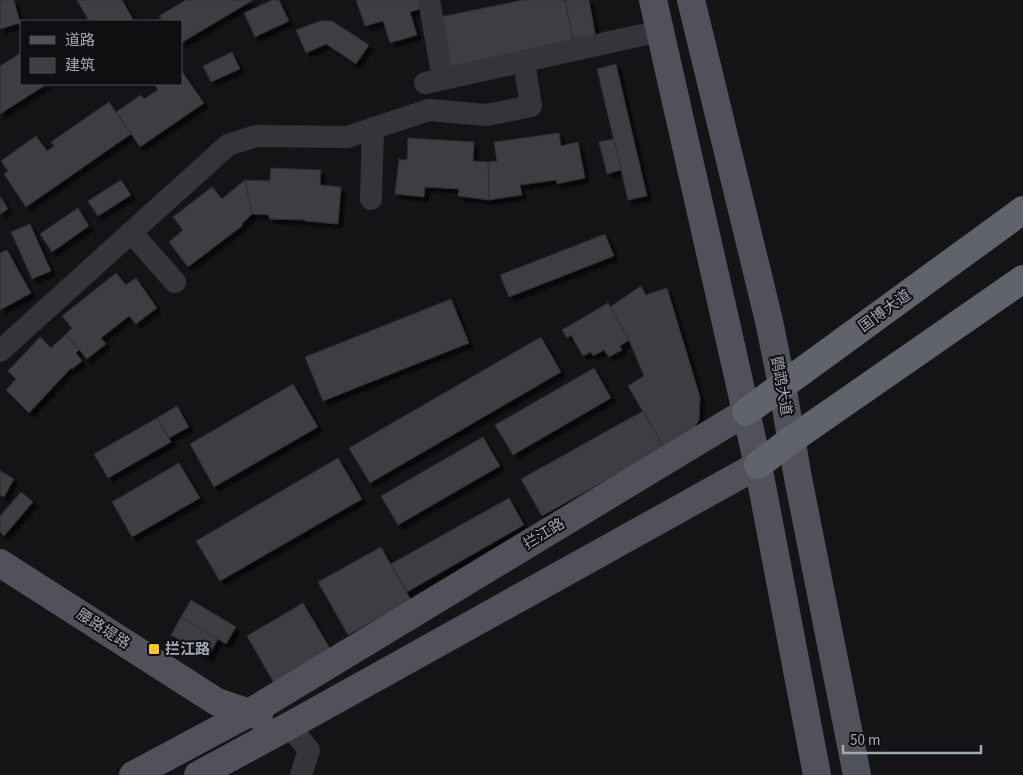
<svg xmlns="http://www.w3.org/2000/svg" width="1023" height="775" font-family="'Source Sans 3','Noto Sans SC',sans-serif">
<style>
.building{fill:#3e3e43;stroke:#2e2d32;filter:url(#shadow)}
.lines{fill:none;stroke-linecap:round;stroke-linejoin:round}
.minor{stroke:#34353b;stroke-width:22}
.major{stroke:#50515a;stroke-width:28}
.highway{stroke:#60626c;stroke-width:28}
.poi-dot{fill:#ffc322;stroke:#0f0f11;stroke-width:2}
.labels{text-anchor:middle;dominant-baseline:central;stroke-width:4;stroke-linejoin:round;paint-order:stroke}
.street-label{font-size:15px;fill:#a4a9b7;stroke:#0f0f11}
.poi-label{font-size:15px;font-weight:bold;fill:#a4a9b7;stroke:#0f0f11;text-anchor:start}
</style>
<defs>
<filter id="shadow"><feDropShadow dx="4.5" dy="4.5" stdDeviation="1" flood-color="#0009"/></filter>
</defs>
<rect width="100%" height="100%" fill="#141416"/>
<g class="building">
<polygon points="0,0 14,0 20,23 0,29"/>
<polygon points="77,0 122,0 134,21 89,21"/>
<polygon points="186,0 253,0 181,43 181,21 163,21 159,16"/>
<polygon points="272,0 279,0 289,21 255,37 244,13"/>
<polygon points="356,0 421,0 423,8 410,12 417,35 390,43 383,21 365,26"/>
<polygon points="523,0 565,0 574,43 450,68 440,17"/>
<polygon points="565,0 589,0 596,38 574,43"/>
<polygon points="320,21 332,21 369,45 356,64 326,44 306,53 296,30"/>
<polygon points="232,52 240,69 211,82 203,66"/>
<polygon points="21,53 21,84 47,84 0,114 0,66"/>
<polygon points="616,64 647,196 628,200 597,69"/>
<polygon points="181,70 204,103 140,147 116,112 141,95 144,99 158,90 155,85 157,84 181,84"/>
<polygon points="109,102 131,134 26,207 4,174 8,171 1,161 36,136 47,151 54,146 51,142"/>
<polygon points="559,133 561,146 578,142 585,178 557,184 556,180 520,185 522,195 489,200 488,162 497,161 494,142"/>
<polygon points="408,138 474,142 473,161 488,162 489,200 458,196 459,189 425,187 424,197 395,194 399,159 407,160"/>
<polygon points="614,139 621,170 607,174 599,142"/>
<polygon points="271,168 321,170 320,185 341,187 338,224 305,221 305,220 269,219 269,215 252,214 245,180 270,181"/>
<polygon points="121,180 131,195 98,216 88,201"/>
<polygon points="245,180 252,214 242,224 242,226 188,267 169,242 183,230 173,217 212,187 222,199"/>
<polygon points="0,196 8,209 0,214"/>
<polygon points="78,208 89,226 52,252 40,234"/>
<polygon points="30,224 51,271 32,279 11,232"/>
<polygon points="605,234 614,256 509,297 500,275"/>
<polygon points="7,250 31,293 0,310 0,253"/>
<polygon points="116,273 126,285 136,278 157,308 136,324 129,316 101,338 106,344 87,359 66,334 72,328 62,316"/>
<polygon points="641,286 646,295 667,288 700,397 699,420 691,434 664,448 628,386 644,376 629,340 610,307"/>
<polygon points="451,299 469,343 323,401 305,357"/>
<polygon points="608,303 629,340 620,346 622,350 609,357 604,350 593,356 591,352 583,356 571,335 567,338 562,330"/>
<polygon points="66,334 79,350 76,353 82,361 72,369 71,368 29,413 6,390 16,379 8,371 40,337 51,348"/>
<polygon points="541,337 561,372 370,483 349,448"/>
<polygon points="594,368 611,398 513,455 495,425"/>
<polygon points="293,384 318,427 214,487 190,444"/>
<polygon points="177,406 189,427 169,438 157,418"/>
<polygon points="643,411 664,448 542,516 521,479"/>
<polygon points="157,418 171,442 108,478 94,454"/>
<polygon points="483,437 500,466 398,525 381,496"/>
<polygon points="338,458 362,499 220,581 196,541"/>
<polygon points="179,463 200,498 132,537 112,502"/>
<polygon points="0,471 14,479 4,497 0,495"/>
<polygon points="21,492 33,502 4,536 0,532 0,516"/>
<polygon points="509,498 524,525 407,592 391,564"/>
<polygon points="381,547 411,600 348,635 318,582"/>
<polygon points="191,600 236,627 226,644 181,617"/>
<polygon points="303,603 331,650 274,683 247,636"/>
<polygon points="181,617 218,639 208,657 171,635"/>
</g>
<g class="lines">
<g class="minor">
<polyline points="429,0 443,79"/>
<polyline points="425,83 660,31"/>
<polyline points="371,199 373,128"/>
<polyline points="131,232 175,282"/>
<polyline points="0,351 228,145 256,136 347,137 429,110 487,115 531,106 524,62"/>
<polyline points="289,726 309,750 301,775"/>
</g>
<g class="major">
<polyline points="653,0 758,465 817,775"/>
<polyline points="691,0 769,321 782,385 798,478 857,775"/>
<polyline points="0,563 217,702 259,716"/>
<polyline points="133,775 249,713 746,412"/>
<polyline points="198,775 289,726 758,465"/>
</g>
<g class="highway">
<polyline points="746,412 1023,210"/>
<polyline points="758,465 791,440 1023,279"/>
</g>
</g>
<rect class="poi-dot" x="148" y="643" width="12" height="12" rx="2.5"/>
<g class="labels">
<g class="street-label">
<text transform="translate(885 311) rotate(-36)">国博大道</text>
<text transform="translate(781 386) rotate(80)">鹦鹉大道</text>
<text transform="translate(544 534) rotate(-31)">拦江路</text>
<text transform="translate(103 629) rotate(33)">腰路堤路</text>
</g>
<g class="poi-label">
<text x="165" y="649">拦江路</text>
</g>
</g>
<rect x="20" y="20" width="162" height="65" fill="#0f0f11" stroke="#4b4d53"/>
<rect x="30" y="36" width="25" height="8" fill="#50515a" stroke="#4b4d53"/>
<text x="65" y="45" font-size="15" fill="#a4a9b7">道路</text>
<rect x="30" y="58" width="25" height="15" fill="#3e3e43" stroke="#4b4d53"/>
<text x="65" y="70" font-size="15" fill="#a4a9b7">建筑</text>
<path d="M843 745v8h138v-8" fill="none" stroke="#a4a9b7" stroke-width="2.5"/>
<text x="850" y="745" font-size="15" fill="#a4a9b7" stroke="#0f0f11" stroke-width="4" paint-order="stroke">50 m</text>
</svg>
